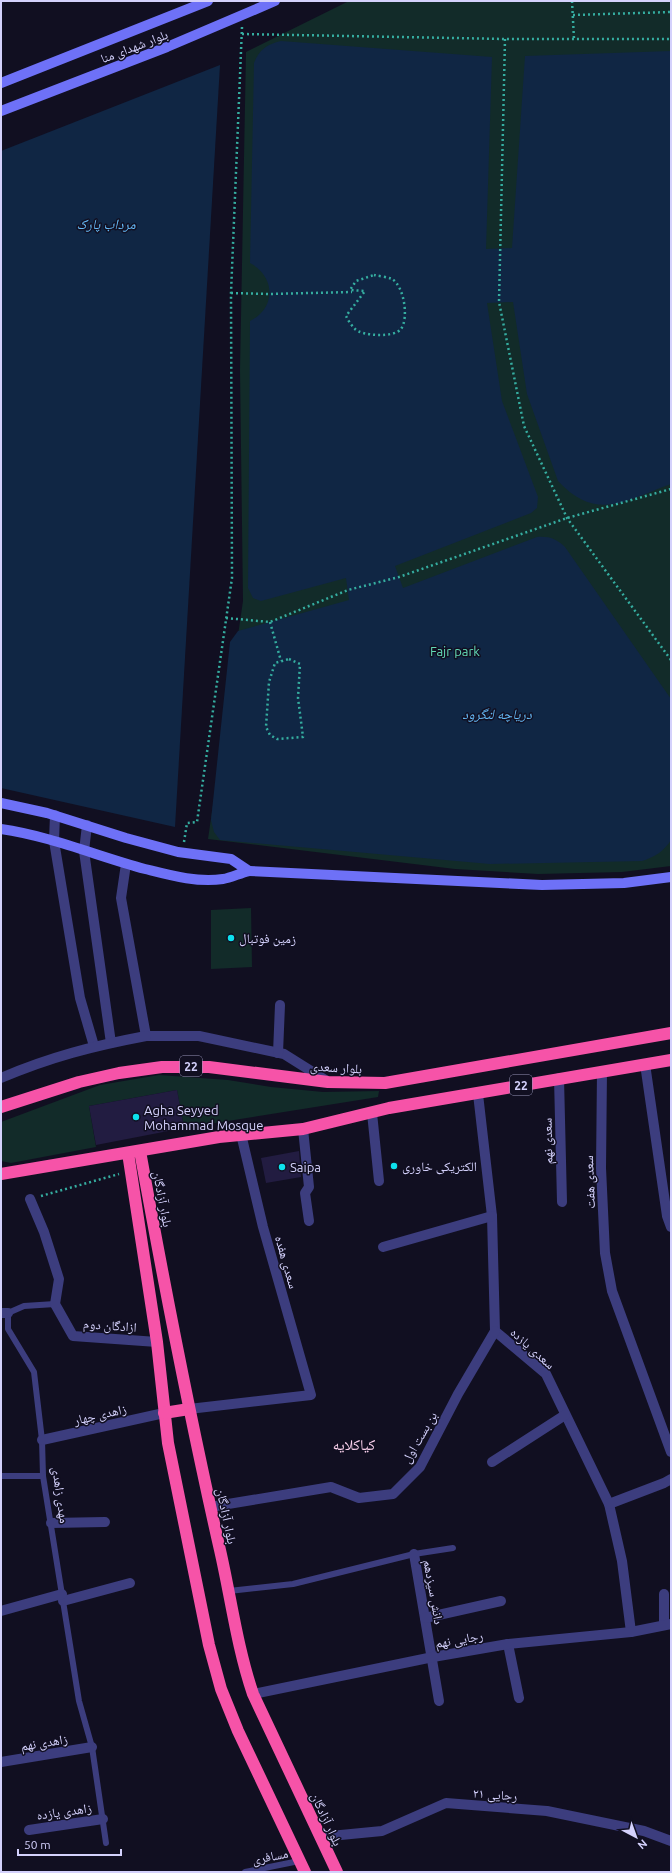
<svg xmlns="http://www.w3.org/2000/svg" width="672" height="1873" font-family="Ubuntu,'Noto Naskh Arabic',sans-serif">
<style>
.green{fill:#122b29}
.water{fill:#102644}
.building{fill:#221c41}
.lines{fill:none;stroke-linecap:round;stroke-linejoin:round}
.path{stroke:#35ada0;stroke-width:2.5;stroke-dasharray:2 3;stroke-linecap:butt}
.lane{stroke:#3c3d7e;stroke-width:6}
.street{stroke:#3c3d7e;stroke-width:10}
.secondary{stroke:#6e71f7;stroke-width:10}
.highway{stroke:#f653a8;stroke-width:12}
.poi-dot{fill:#0de1ed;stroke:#110f21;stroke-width:1.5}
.labels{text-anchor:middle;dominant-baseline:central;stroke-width:3;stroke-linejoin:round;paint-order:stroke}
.shield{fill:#110f21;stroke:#9a97ba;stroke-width:1}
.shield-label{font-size:12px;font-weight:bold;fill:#d4d1fc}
.street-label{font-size:13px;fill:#d4d1fc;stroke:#110f21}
.park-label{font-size:13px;fill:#62d8b5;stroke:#110f21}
.poi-label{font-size:13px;fill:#d4d1fc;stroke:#110f21;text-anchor:start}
.water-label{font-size:14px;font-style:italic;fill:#65baf7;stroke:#110f21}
.quarter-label{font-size:15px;fill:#fdd3ef;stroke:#110f21}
</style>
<rect width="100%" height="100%" fill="#110f21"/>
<g class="green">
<polygon points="349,1 671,1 671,866 622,872 538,874 455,869 208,839 243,601 240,370 246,52"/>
<polygon points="251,908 252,967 211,969 211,910"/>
<polygon points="159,1075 228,1080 271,1087 323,1092 379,1091 378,1097 184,1128 177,1090 89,1106 96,1147 11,1163 1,1161 1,1122 100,1085"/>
</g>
<g class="water">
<path d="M 281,41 L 492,57 L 486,249 L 512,248 L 525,56 L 671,51 L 671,484 C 626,500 597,523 558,481 L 527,394 L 513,302 L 487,303 L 502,401 L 538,497 L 537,508 L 531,513 L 395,566 L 403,588 L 537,537 C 549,536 557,539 565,547 L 671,699 L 671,840 C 664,851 655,857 642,861 L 490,864 L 220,840 L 214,832 L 211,820 L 230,642 L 238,631 L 349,600 L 346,578 L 261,601 L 253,598 L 248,588 L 250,321 C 276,308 276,277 250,263 L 254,63 C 259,50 267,44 281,41 Z"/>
<polygon points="220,65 175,827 1,788 1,151"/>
</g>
<g class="building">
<polygon points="177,1090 184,1128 96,1145 89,1106"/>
<polygon points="299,1151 301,1177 266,1183 261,1158"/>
</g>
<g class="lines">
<g class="path">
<polyline points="572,1 574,39"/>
<polyline points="573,15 671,12"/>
<polyline points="242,34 505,39 671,39"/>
<polyline points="505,39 499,302 524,426 567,518 671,660"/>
<path d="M 374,275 C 379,276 387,277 392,279 C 404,286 409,318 401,329 C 394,338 362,336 355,329 C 351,325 348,320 346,316 L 365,291 L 350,290 L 356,281 Z"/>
<polyline points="231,293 270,294 352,292"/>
<polyline points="226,618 270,622 348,590 399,577 567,518 671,489"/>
<polyline points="270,622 281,661"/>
<polygon points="289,659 300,664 298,698 303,737 277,739 270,735 266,727 269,682 275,663"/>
<polyline points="184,842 187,823 197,822 232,578 231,293 242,27"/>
<polyline points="41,1196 119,1174"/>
</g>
<g class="lane">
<polyline points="55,1304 24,1306 8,1313 8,1329 34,1372 42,1440 43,1476 79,1701 92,1747 106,1843"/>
<polyline points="1,1476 43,1476"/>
<polyline points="229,1591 293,1584 414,1554 453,1548"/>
<polyline points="245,1872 299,1861"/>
</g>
<g class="street">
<polyline points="55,815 54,841 80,998 94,1046"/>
<polyline points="87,825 84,851 111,1043"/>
<polyline points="126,864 121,898 146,1036 199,1036 284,1054 327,1081"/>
<polyline points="278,1053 280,1005"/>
<polyline points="645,1064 667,1216 671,1227"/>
<polyline points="602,1071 601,1168 605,1253 612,1291 671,1452"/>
<path d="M 1,1078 C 50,1057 93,1046 146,1036"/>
<polyline points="559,1078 562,1202"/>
<polyline points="478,1094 492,1216 495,1331 546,1374 609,1504 622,1561 631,1632"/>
<polyline points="372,1113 379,1181"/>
<polyline points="303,1129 309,1187 305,1193 309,1221"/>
<polyline points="30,1199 44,1232 59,1279 55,1304 73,1336 157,1342"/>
<polyline points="383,1247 492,1216"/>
<polyline points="1,1313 8,1313"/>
<polyline points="189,1409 311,1395 263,1227 241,1134"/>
<polyline points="42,1440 164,1413"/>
<polyline points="492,1462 565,1415"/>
<polyline points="609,1504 664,1483 671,1479"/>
<polyline points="210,1507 331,1487 359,1498 393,1494 420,1467 458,1394 495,1331"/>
<polyline points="51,1523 105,1522"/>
<polyline points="414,1554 439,1701"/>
<polyline points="63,1601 130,1583"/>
<polyline points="1,1611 62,1594"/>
<polyline points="425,1618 501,1601"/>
<polyline points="664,1625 664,1594"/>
<polyline points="508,1644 519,1698"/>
<polyline points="253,1694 433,1657 508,1644 631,1632 671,1624"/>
<polyline points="1,1762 92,1747"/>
<polyline points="29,1830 103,1819"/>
<polyline points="320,1837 382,1831 446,1803 547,1811 644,1831 671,1841"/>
</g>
<g class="secondary">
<polyline points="1,83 208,1"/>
<polyline points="1,111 167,47 275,1"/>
<path d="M 1,803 L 47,813 L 126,838 L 178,852 L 231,859 L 249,871 C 240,873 231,878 223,879 C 197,883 169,875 145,869 C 97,856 50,836 1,829"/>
<polyline points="249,871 542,885 624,883 671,877"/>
</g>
<g class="highway">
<polyline points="1,1107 79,1082 119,1073 162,1067 209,1067 328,1082 385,1083 671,1033"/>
<path d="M 140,1151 C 164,1284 190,1418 220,1550 C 231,1598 237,1647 253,1694 L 337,1872"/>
<polyline points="128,1153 157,1342 168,1443 209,1645 221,1689 238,1731 305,1872"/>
<polyline points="1,1174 219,1137 303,1129 389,1108 671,1060"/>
<polyline points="164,1413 189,1409"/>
</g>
</g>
<g class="poi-dot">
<circle cx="231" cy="938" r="4"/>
<circle cx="136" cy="1117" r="4"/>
<circle cx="394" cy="1166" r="4"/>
<circle cx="282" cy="1167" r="4"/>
</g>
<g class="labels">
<g class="shield">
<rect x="180" y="1056" width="22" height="20" rx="3"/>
<rect x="510" y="1075" width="22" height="20" rx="3"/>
</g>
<g class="shield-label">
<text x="191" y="1066">22</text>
<text x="521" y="1085">22</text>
</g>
<g class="street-label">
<text transform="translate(134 46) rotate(-21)">بلوار شهدای منا</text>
<text transform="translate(336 1067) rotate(3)">بلوار سعدی</text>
<text transform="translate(547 1141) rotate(-91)">سعدی نهم</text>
<text transform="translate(589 1182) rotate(-92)">سعدی هفت</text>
<text transform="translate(163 1199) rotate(79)">بلوار آزادگان</text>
<text transform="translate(287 1262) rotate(74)">سعدی هفده</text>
<text transform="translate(110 1325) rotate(4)">ازادگان دوم</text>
<text transform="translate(533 1348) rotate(42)">سعدی یازده</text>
<text transform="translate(100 1414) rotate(-13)">زاهدی چهار</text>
<text transform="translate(419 1437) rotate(-60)">بن بست اول</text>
<text transform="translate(61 1495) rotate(82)">مهدی زاهدی</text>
<text transform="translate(227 1516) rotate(78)">بلوار آزادگان</text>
<text transform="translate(434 1592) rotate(80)">دانش سیزدهم</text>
<text transform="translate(459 1639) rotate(-10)">رجایی نهم</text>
<text transform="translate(44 1742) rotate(-9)">زاهدی نهم</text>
<text transform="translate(495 1794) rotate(4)">رجایی ۲۱</text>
<text transform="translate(64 1811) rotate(-8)">زاهدی یازده</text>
<text transform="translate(327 1819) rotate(65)">بلوار آزادگان</text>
<text transform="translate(270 1856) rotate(-11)">مسافری</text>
</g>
<g class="park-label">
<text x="455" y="651">Fajr park</text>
</g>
<g class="poi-label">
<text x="239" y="938">زمین فوتبال</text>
<text x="144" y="1110">Agha Seyyed<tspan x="144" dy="15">Mohammad Mosque</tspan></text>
<text x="402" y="1166">الکتریکی خاوری</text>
<text x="290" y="1167">Saipa</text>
</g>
<g class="water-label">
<text x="106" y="224">مرداب پارک</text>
<text x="497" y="714">دریاچه لنگرود</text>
</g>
<g class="quarter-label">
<text x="354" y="1444">کیاکلایه</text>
</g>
</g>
<rect width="672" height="1873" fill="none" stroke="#d4d1fc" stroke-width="4"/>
<g transform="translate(636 1837) rotate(139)" stroke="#110f21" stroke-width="3" paint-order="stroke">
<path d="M0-3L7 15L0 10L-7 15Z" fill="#d4d1fc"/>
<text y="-6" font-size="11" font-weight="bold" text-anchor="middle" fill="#d4d1fc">N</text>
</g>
<path d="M18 1849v6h103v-6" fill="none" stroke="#d4d1fc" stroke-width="2"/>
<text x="24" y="1849" font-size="12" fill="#d4d1fc" stroke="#110f21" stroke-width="3" paint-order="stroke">50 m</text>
</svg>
